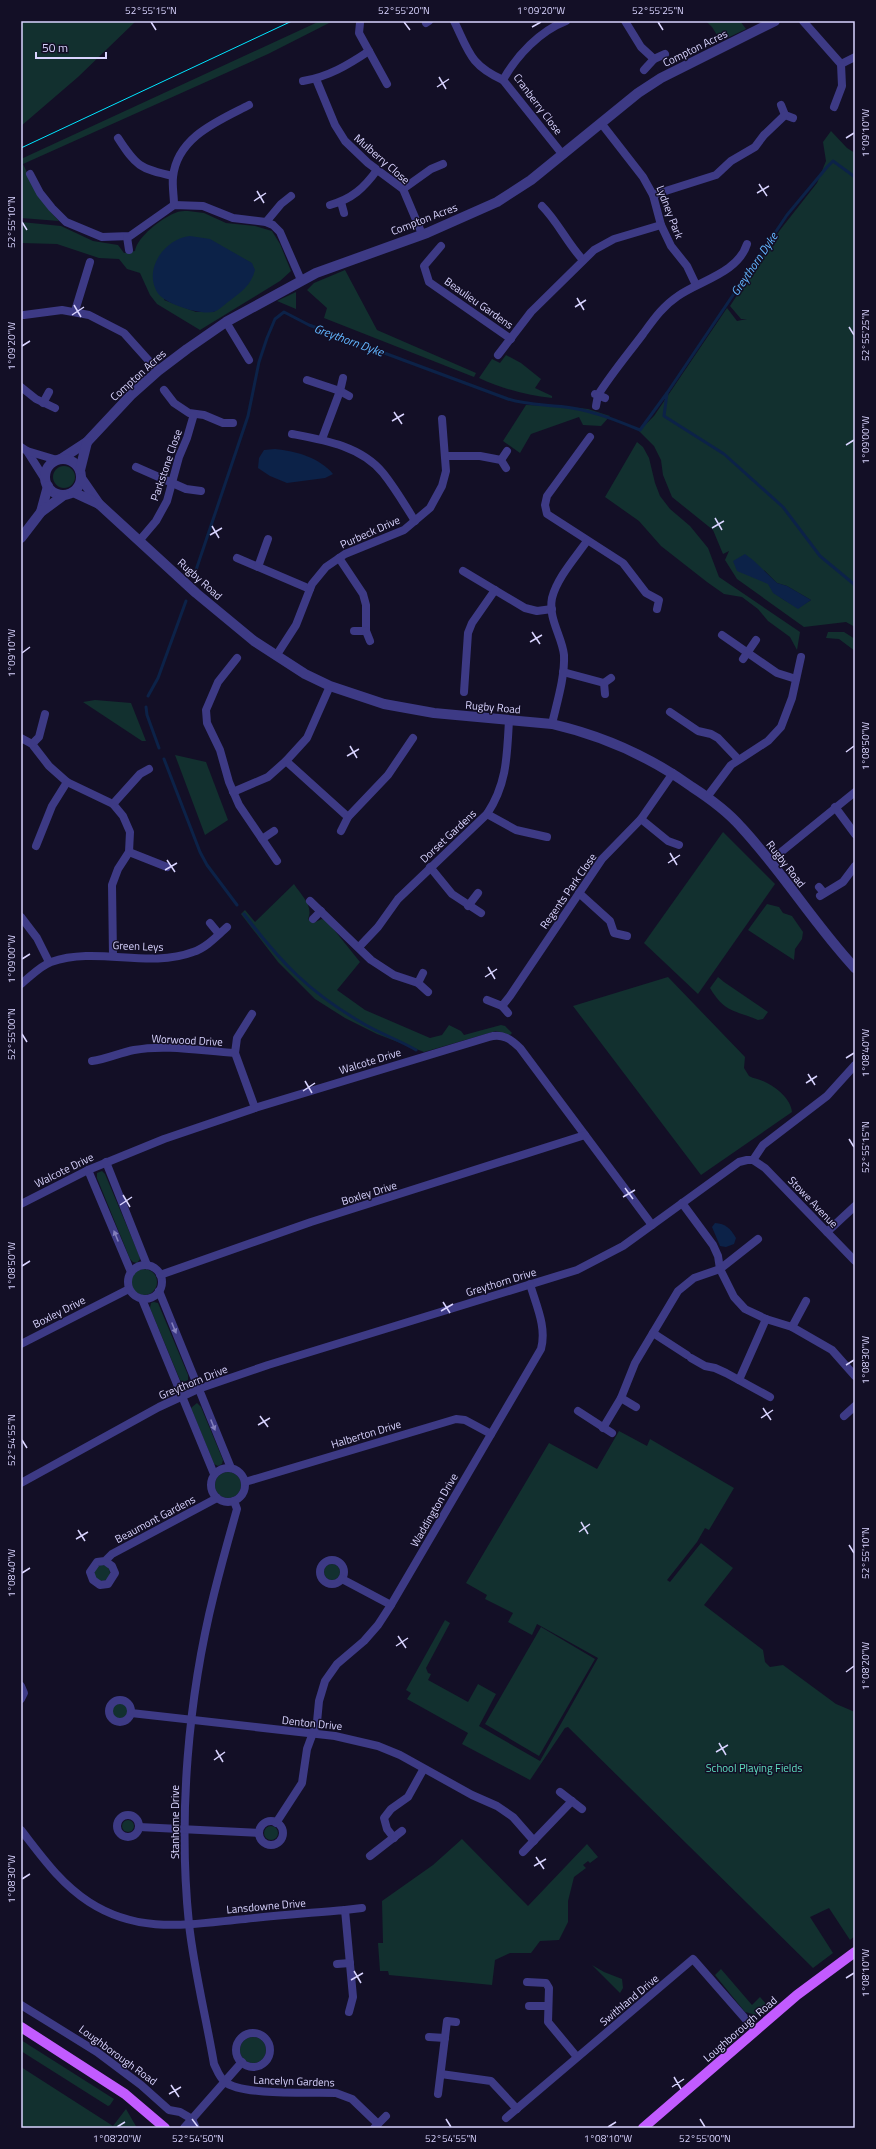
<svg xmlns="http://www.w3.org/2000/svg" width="876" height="2149" font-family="'Titillium Web',sans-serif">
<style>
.green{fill:#12302f;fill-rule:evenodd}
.water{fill:#0c2248}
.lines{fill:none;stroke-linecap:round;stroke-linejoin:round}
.stream{stroke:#0c2248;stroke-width:3}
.minor{stroke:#3d3a85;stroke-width:8}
.tertiary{stroke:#3d3a85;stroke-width:10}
.primary{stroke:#c25bff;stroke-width:10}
.tram{stroke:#00e5ff;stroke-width:1}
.oneway{fill:#837fbc}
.ticks{fill:none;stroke:#d9d4ff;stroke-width:1.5}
.labels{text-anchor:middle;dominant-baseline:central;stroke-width:3;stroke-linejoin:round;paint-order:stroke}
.street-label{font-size:11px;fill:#d9d4ff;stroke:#130f26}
.park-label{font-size:11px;fill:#5fe0c0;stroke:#130f26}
.water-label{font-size:12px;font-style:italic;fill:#62b6ff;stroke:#130f26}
.neatline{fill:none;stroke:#d9d4ff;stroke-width:1.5}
.ticks-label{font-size:10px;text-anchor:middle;fill:#d9d4ff}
</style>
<rect width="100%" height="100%" fill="#130f26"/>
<g class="green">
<polygon points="21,21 136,21 78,77 21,126"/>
<path d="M 320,21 L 333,21 L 268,54 L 23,164 C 33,185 42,204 59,221 L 21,218 L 21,159 Z"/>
<polygon points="706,21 740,21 746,29 721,41 712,27"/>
<path d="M 831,131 L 847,148 L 855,153 L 855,627 L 846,622 L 804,627 L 737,579 L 725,560 L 729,551 L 723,554 L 713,530 L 672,497 L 663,475 L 661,460 L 654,446 L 639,431 L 654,416 L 727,308 L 737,321 L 747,319 L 741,319 L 730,306 L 780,230 L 817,183 L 826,161 L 823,142 ZM 764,570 L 777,583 L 787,586 L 811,600 L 798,608 C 778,596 770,594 764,570 Z"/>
<path d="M 188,211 L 204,213 L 226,223 L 255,226 L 272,231 L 280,244 L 291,271 L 280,281 L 200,330 L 157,304 L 150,295 L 140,273 L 127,269 L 119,259 L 99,258 L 57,244 L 21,243 L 21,222 L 61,226 L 93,241 L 118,245 L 124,253 L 135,251 C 137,237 162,218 175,213 C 179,211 184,211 188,211 ZM 210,240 L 251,263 L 214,312 L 196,312 L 164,300 Z"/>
<polygon points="345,270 377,330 476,373 474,377 324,318 327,308 307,290 314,283"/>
<polygon points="296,292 296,309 277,301"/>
<path d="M 506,355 L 521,363 L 541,379 L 535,388 L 552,396 L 552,398 C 526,395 503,389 479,378 L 492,359 L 500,363 Z"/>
<polygon points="526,405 563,406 588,409 610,416 601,426 583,425 579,417 531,434 520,453 503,441"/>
<polygon points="637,442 643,447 649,458 655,483 660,496 670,509 690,526 708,548 719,577 800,632 797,650 790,637 768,621 758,609 742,597 724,594 707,582 661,546 639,521 605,497"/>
<circle cx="64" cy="477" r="11"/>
<polygon points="828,632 844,632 855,639 855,651 839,639 826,638"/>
<polygon points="95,700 131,703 146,741 142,741 83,702"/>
<polygon points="175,755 206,762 228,820 205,835"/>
<polygon points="723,832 775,884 698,994 644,943"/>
<path d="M 294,884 C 301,895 314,906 308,919 L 313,923 L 322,919 L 327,921 L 360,962 L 337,990 L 365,1010 L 430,1038 L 442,1035 L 449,1025 L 461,1031 L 464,1035 L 501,1025 L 505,1026 L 512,1033 L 510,1035 L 496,1031 L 424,1052 L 377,1034 L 345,1018 L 315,999 L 278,962 L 241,914 L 245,910 L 255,922 Z"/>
<polygon points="767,904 779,907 783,913 792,916 803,932 802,939 795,949 794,960 748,930"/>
<path d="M 668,977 L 745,1057 L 744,1068 L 749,1076 C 754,1079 760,1079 765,1082 C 776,1087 791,1099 792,1112 L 701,1175 L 573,1006 Z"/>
<path d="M 718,977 L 724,982 L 768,1012 L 763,1019 L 758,1020 C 734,1010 724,1012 710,988 Z"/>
<polygon points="102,1171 105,1174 139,1255 140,1259 137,1263 133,1262 130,1259 97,1178 97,1173"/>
<circle cx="144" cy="1282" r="13"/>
<polygon points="154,1302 158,1303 188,1375 188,1380 183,1382 180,1380 150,1308 151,1303"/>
<polygon points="197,1403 201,1407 223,1460 222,1464 218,1466 214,1464 191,1408"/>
<polygon points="619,1431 647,1446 650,1439 734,1488 709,1530 705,1528 697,1542 667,1580 670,1582 701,1543 733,1568 704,1605 763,1650 765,1662 770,1667 783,1665 836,1704 855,1712 855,1936 850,1940 829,1908 810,1917 833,1953 813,1968 568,1727 565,1728 530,1780 462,1744 468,1733 407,1699 411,1693 406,1690 445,1620 450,1623 426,1668 428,1673 431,1674 428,1680 468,1702 478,1684 496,1694 479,1726 540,1761 598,1658 537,1624 532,1635 508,1622 513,1613 485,1599 487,1595 466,1583 549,1443 597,1469"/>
<circle cx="228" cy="1485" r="13"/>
<circle cx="332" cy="1572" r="8"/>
<circle cx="102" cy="1573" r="8"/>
<polygon points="541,1627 595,1659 539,1756 485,1724"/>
<circle cx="120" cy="1711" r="8"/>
<circle cx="128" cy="1826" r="6"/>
<circle cx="271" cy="1833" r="7"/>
<polygon points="462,1839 528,1906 587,1844 598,1857 590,1863 588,1861 583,1865 586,1868 574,1877 568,1901 568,1922 559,1940 540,1941 531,1953 510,1953 495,1960 492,1985 389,1975 388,1971 380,1971 378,1943 383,1943 382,1901 433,1865"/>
<polygon points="592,1965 604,1972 622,1979 623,1988 620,1993"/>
<polygon points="721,1969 752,2005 760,1997 768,2006 757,2015 745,2012 715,1975"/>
<circle cx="253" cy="2050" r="13"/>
<polygon points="21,2040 114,2099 110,2105 108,2106 21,2051"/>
<polygon points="21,2067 113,2126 126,2109 137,2128 21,2128"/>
</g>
<g class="water">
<path d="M 190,236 L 210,239 L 252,263 L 255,270 C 251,286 241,292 228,302 C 224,305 218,311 213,312 C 200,315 164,304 157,292 C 143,268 166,238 190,236 Z"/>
<path d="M 275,449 C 296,451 320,458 333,474 L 325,478 L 287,483 L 270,476 L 258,468 L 259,458 L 264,450 Z"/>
<polygon points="745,554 753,560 777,583 787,586 811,600 798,609 773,593 768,584 737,571 733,561"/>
<path d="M 715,1223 C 726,1224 730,1228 736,1238 L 734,1244 L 726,1247 L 720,1246 L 712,1227 Z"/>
</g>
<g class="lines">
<g class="stream">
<polyline points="667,393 787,215 827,167 833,161 855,177"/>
<path d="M 194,576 L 248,416 L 259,362 L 267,338 L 275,319 L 284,312 L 309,325 L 508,399 C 529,406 550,404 572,408 C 596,412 618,421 640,430 L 667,393 L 664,416 L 724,454 L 783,507 L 820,556 L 855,585"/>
<polyline points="148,696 158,678 186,601"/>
<polyline points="146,707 147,715 159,748"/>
<polyline points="164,759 200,852 207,865 237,905"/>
<path d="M 244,914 C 281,963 310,993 364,1024 C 381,1034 399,1040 416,1050"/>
</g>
<g class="minor">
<path d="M 454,21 C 469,52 470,65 503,80"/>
<polyline points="625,21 641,47 654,59"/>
<polyline points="803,21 841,64"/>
<polyline points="360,23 359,33 387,84"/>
<polyline points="426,23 429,21"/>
<polyline points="841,64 855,57"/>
<polyline points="644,70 654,59 665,54"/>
<polyline points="316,79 335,125 345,141 368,163 403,189 422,234"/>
<path d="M 303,81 C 328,77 348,65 369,51"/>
<polyline points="781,105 785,115 793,118"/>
<polyline points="834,107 842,86 841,64"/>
<polyline points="601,123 643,177 653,195 661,225 671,246 687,266 696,285"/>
<path d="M 118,138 C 136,166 140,169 173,176"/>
<path d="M 563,155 L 503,80 C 517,55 540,31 566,21"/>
<polyline points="30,174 40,193 52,208 66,222 102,237 130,236 174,205 203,206 233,218 266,222 273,225 280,232 301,280"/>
<polyline points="403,189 431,169 443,164"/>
<polyline points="653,195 716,175 731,161 755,147 764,135 785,115"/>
<polyline points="341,202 344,213"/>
<path d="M 174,205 C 174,196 172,186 173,177 C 177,137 218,121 249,105"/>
<path d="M 330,205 C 352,199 364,188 377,170"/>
<path d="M 542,206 C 558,222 567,243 583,260"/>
<polyline points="266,222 281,204 291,196"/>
<polyline points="127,237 129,250"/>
<polyline points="441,246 424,266 429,282 511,339"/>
<polyline points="75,311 90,262"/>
<polyline points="24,315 62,310 89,315 124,333 158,371"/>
<polyline points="226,322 249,360"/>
<polyline points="498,355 531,312 594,250 614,239 661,225"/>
<polyline points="343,378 340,391 349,396"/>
<polyline points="307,380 340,391 322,439"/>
<polyline points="21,387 36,399 55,408"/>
<polyline points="164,390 174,403 189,413 204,415 223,423 233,423"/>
<path d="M 595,394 L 598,395 C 612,373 628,354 643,334 C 654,319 663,306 678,296 C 699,281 738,273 747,244"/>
<polyline points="43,403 49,392"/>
<polyline points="596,406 598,395 605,398"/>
<path d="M 292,434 C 324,440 361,446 383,473 C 395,488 405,505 415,521"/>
<polyline points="590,437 547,496 545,505 547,514 623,563 646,593 659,600 657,609"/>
<polyline points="21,447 27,451 46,481"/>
<polyline points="27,451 57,460"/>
<polyline points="447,456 480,456 501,460 506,468"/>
<polyline points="501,460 507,451"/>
<polyline points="136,467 186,489 201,491"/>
<polyline points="139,541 156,521 167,501 179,457 187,438 194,414"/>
<polyline points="237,558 310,589"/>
<polyline points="339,558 363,594 366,605 366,631 354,631"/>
<polyline points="258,567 268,539"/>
<polyline points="463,571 525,608 537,611 552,609"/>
<polyline points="366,631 370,641"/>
<polyline points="722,635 777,673 796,679"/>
<polyline points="276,656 296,625 312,584 326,567 345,554 404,530 430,508 442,486 446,471 442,419"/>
<polyline points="237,658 218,682 206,710 207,723 220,750 229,782 239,805 277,861"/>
<polyline points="743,659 756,640"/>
<polyline points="563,672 604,683"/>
<polyline points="464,692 468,633 472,623 495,590"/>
<polyline points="605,694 604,683 611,678"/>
<polyline points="670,712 698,731 711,734 718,738 738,759"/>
<path d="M 552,724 C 557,702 565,677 564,655 C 562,636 548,619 552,598 C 557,578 575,558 587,541"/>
<polyline points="21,738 32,744 49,766 67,782 113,804 123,816 130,832 129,852 118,869 112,885 113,956"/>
<polyline points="32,744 39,737 45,714"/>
<polyline points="286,761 348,817"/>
<polyline points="233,792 268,777 286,761 307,738 330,686"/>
<polyline points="707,797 731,765 768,741 781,727 792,698 801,657"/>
<polyline points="113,804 140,774 149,769"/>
<polyline points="835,807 855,834"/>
<polyline points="487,814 516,830 547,837"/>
<polyline points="641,819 668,841 679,845"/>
<polyline points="341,831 348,817 388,775 413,738"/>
<polyline points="262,839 274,831"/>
<polyline points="36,846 52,806 67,782"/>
<polyline points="129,852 167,867"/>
<polyline points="770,861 855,792"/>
<polyline points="430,867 452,894 481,913"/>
<polyline points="819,887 824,893"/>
<polyline points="579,893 610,921 614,933 627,936"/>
<polyline points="820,896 843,882 855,866"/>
<polyline points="310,901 371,960 394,975 418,983 428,992"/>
<polyline points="468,906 478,893"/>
<polyline points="21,917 37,938 49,962"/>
<polyline points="313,919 321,911"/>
<polyline points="210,923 219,934"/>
<path d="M 359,947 L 378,927 L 398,899 L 487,814 C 507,784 507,756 509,720"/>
<polyline points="418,983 423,973"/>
<path d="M 21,984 C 30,977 40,966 51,962 C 97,946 148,969 193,952 C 206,948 217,936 227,927"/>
<polyline points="487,1000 502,1006 510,996 602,859 641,819 673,773"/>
<polyline points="502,1006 508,1013"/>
<polyline points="235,1053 237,1038 252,1014"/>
<path d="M 92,1061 C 107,1059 119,1053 134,1050 C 166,1044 202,1051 235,1053 L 255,1108"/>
<polyline points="753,1160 763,1145 827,1096 855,1065"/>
<polyline points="106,1162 147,1265"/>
<polyline points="88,1170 131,1272"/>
<polyline points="682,1203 713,1245 718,1256 720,1269 734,1297 745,1309 766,1319 792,1327 832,1350 855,1376"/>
<path d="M 21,1204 L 88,1170 L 164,1139 L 255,1108 L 489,1037 C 502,1033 511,1039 520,1048 L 652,1225"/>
<polyline points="827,1232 855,1206"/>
<circle cx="145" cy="1282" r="17"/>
<polyline points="160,1275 311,1222 585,1135"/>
<polyline points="159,1291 231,1468"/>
<polyline points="142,1299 214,1474"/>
<polyline points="792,1327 806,1301"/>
<polyline points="653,1333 687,1355"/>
<polyline points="21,1344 129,1289"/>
<polyline points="691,1358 705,1366 715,1368 726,1373 770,1397"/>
<polyline points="739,1380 766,1319"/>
<polyline points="621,1398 636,1407"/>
<polyline points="578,1411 612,1433"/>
<polyline points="844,1416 855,1406"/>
<polyline points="603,1428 621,1398 635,1363 678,1291 694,1278 720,1269 758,1239"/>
<circle cx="228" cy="1485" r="17"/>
<polyline points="245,1482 456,1419 465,1420 491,1434"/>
<polyline points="21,1483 159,1407 198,1389 268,1365 577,1270 623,1246 739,1162 747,1160 753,1160 765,1168 855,1261"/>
<path d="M 234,1501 L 237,1509 C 229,1537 221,1566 214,1594 C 188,1698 178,1817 189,1924 C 194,1970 206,2017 214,2064 C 217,2070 219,2077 225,2082 C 243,2096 311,2092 336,2093 L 352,2099 L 378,2124"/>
<circle cx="332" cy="1572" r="12"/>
<polyline points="105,1561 112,1566 115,1573 108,1584 100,1585 93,1580 90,1572 97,1562 105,1561 112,1554 217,1498"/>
<polyline points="342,1579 391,1605"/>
<polyline points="21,1686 24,1693 21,1699"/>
<circle cx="120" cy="1711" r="11"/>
<polyline points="131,1713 335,1736 378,1746 400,1755 472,1795 497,1806 513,1817 534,1841"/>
<polyline points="560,1792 582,1809"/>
<circle cx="128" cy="1826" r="11"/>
<circle cx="271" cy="1833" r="12"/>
<path d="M 276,1823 L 302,1783 L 307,1749 L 317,1722 L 319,1701 L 325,1681 L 337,1664 L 364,1641 L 378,1625 L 391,1605 L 541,1349 C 547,1327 536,1305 530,1284"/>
<polyline points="139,1827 259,1833"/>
<path d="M 21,1830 C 42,1857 60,1883 89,1902 C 140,1935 190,1924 245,1919 C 279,1915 312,1913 345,1910 L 353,1997 L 349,2012"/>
<polyline points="394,1838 387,1829 384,1818 391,1809 408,1797 423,1770"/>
<polyline points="523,1852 572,1801"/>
<polyline points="370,1856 402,1831"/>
<polyline points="345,1910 362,1908"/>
<polyline points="337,1964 350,1963"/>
<polyline points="527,1982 546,1983 549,1988 548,2022 577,2057"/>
<polyline points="21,2005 97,2052 141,2085 169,2110 180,2112 192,2119 196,2128"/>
<polyline points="529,2006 548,2006"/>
<circle cx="253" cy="2050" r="17"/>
<polyline points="429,2037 445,2038"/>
<polyline points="441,2074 491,2081 517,2109"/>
<polyline points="438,2094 447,2021 456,2022"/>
<polyline points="506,2118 693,1959 756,2031"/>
<polyline points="184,2128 242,2062"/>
<polyline points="374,2128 386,2116"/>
</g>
<g class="tertiary">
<polyline points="61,459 87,442 131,395 158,371 187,349 226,322 316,273 427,233 497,202 531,180 638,93 661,78 775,21"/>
<circle cx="63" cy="477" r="18"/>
<polyline points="80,470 87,442"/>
<path d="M 81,478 L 99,504 L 196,593 L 254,641 L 305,674 L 330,686 L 384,704 L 434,713 L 552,724 C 604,736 649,756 692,787 C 709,798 727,811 741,827 C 782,871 814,924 855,968"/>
<polyline points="73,492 99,504"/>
<polyline points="41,512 48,486"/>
<polyline points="21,538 41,512 64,495"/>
</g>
<g class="primary">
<polyline points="21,2027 125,2094 165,2128"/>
<polyline points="643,2128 797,1995 855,1952"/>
</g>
<polyline class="tram" points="21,148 292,21"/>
</g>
<defs><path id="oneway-solid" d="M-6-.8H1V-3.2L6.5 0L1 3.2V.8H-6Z"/></defs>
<g class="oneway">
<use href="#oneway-solid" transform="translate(116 1236) rotate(-112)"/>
<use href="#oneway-solid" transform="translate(174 1328) rotate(68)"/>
<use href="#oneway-solid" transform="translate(213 1425) rotate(68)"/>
</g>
<path class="ticks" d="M 151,22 L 156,30M 404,22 L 410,30M 658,22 L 663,30M 532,27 L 541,22M 439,77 L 446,89M 437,87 L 449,79M 846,138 L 854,133M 759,184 L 767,196M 257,191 L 264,203M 757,193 L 769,186M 254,201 L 266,193M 22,222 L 27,230M 577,298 L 584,310M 74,305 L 81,317M 575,307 L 586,300M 72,315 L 84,307M 849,327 L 854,335M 22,346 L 30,341M 394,412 L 402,424M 392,421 L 404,414M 846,445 L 854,440M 715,518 L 722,530M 212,526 L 219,538M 712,528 L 724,521M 210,535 L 222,528M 532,632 L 540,644M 530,642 L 542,635M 22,653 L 30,647M 350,746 L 357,758M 846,752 L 854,746M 347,756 L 359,749M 670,853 L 677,865M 167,860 L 175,872M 668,863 L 680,855M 165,870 L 177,863M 22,959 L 30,954M 488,967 L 495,979M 485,977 L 497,969M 22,1034 L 27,1042M 846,1058 L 854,1053M 808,1074 L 815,1085M 305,1081 L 312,1093M 806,1083 L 817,1076M 303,1091 L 315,1083M 849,1139 L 854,1147M 625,1188 L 633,1199M 123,1195 L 130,1207M 623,1197 L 635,1190M 120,1205 L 132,1197M 22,1266 L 30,1261M 443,1302 L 450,1313M 441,1311 L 453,1304M 846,1365 L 854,1360M 763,1408 L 771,1420M 260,1416 L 268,1427M 761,1418 L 773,1410M 258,1425 L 270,1418M 22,1440 L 27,1448M 581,1522 L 588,1534M 78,1530 L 85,1541M 579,1532 L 590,1524M 76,1539 L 88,1532M 849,1545 L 854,1553M 22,1573 L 30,1568M 398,1636 L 406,1648M 396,1646 L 408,1638M 846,1672 L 854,1666M 719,1743 L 726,1755M 216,1750 L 223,1762M 716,1752 L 728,1745M 214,1760 L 225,1752M 536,1857 L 544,1869M 534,1866 L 546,1859M 22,1879 L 30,1874M 354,1971 L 361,1983M 846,1978 L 854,1973M 351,1980 L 363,1973M 674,2077 L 681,2089M 171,2085 L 179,2097M 672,2087 L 684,2079M 169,2094 L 181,2087M 192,2119 L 198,2127M 446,2119 L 451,2127M 700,2119 L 705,2127M 117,2127 L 125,2122M 608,2127 L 616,2122"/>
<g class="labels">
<g class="street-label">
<text transform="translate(695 48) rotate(-26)">Compton Acres</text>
<text transform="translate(538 104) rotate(53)">Cranberry Close</text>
<text transform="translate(382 159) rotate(41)">Mulberry Close</text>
<text transform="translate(670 212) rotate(69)">Lydney Park</text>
<text transform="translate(424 219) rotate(-21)">Compton Acres</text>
<text transform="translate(479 303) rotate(35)">Beaulieu Gardens</text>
<text transform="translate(138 375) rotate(-42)">Compton Acres</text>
<text transform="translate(166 465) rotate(-71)">Parkstone Close</text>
<text transform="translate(370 532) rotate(-24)">Purbeck Drive</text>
<text transform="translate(200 579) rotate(42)">Rugby Road</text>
<text transform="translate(493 707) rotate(5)">Rugby Road</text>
<text transform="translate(448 836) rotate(-43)">Dorset Gardens</text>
<text transform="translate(786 864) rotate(52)">Rugby Road</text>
<text transform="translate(568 891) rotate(-55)">Regents Park Close</text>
<text transform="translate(138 946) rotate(2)">Green Leys</text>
<text transform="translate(187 1040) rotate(3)">Worwood Drive</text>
<text transform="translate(370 1061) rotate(-17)">Walcote Drive</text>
<text transform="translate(64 1170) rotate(-26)">Walcote Drive</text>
<text transform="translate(369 1193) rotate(-17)">Boxley Drive</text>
<text transform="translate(813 1202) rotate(46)">Stowe Avenue</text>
<text transform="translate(501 1282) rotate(-17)">Greythorn Drive</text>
<text transform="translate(59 1312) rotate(-27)">Boxley Drive</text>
<text transform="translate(193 1382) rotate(-22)">Greythorn Drive</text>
<text transform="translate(366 1434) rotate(-17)">Halberton Drive</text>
<text transform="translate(434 1510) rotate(-60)">Waddington Drive</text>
<text transform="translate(155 1519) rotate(-28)">Beaumont Gardens</text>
<text transform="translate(312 1723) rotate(6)">Denton Drive</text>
<text transform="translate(175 1822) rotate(-90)">Stanhome Drive</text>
<text transform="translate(266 1906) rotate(-5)">Lansdowne Drive</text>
<text transform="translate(629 2000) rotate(-40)">Swithland Drive</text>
<text transform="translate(740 2029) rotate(-41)">Loughborough Road</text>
<text transform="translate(118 2055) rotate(36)">Loughborough Road</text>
<text transform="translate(294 2081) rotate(2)">Lancelyn Gardens</text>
</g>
<g class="park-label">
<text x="754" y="1768">School Playing Fields</text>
</g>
<g class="water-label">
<text transform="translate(754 264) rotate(-56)">Greythorn Dyke</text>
<text transform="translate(349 340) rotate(20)">Greythorn Dyke</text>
</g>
</g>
<rect width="876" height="2149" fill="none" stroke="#130f26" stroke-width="44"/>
<path d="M36 52v6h70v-6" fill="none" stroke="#d9d4ff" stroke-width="2"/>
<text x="42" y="52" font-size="12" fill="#d9d4ff" stroke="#130f26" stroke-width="3" paint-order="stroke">50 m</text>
<rect x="22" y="22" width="832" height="2105" class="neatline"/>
<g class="ticks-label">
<text x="151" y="14">52°55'15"N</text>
<text x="404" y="14">52°55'20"N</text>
<text x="541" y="14">1°09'20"W</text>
<text x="658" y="14">52°55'25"N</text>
<text transform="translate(865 133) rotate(-90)" y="4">1°09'10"W</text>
<text transform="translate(11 222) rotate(-90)" y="4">52°55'10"N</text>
<text transform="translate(865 335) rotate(-90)" y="4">52°55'25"N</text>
<text transform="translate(11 346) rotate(-90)" y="4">1°09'20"W</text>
<text transform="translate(865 440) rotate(-90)" y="4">1°09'00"W</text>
<text transform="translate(11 653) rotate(-90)" y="4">1°09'10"W</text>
<text transform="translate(865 746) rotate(-90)" y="4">1°08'50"W</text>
<text transform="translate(11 959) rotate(-90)" y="4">1°09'00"W</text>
<text transform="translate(11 1034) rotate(-90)" y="4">52°55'00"N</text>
<text transform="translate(865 1053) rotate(-90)" y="4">1°08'40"W</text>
<text transform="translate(865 1147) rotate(-90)" y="4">52°55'15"N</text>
<text transform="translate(11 1266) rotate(-90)" y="4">1°08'50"W</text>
<text transform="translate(865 1360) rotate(-90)" y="4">1°08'30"W</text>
<text transform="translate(11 1440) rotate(-90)" y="4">52°54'55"N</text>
<text transform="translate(865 1553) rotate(-90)" y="4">52°55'10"N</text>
<text transform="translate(11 1573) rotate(-90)" y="4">1°08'40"W</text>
<text transform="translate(865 1666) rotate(-90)" y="4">1°08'20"W</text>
<text transform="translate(11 1879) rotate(-90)" y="4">1°08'30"W</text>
<text transform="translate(865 1973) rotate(-90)" y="4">1°08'10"W</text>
<text x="117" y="2142">1°08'20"W</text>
<text x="198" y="2142">52°54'50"N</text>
<text x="451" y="2142">52°54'55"N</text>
<text x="608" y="2142">1°08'10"W</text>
<text x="705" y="2142">52°55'00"N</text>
</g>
</svg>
